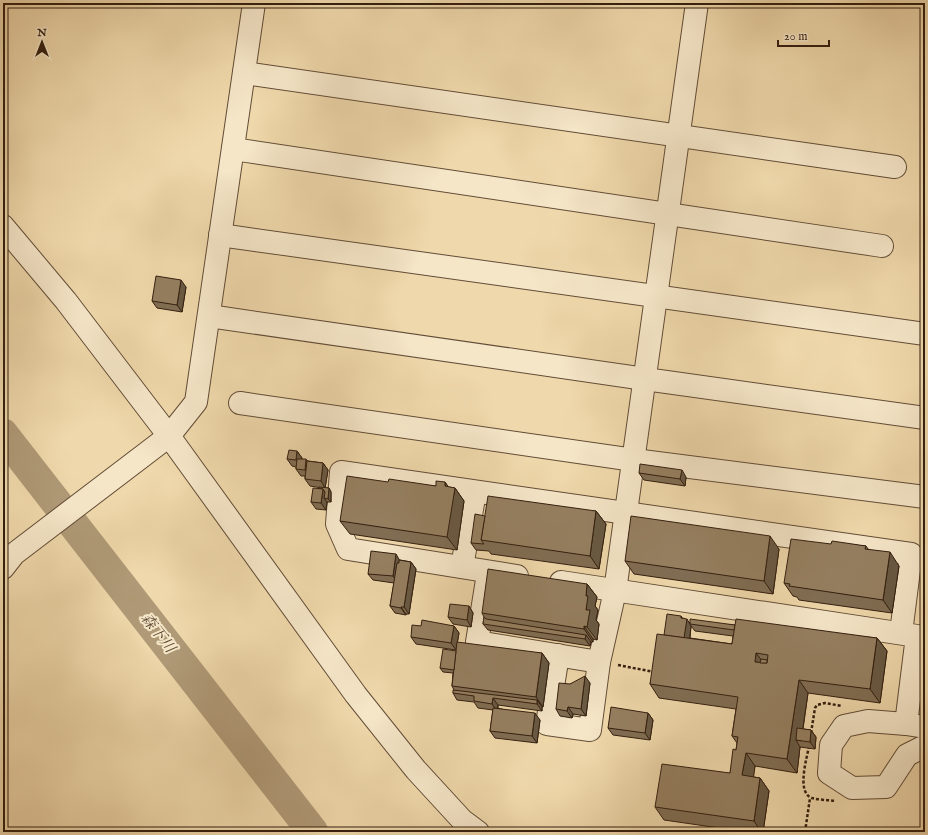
<svg xmlns="http://www.w3.org/2000/svg" width="928" height="835" font-family="'IM FELL English','Noto Serif JP',serif">
<style>
.lines{fill:none;stroke-linecap:round;stroke-linejoin:round}
.river{stroke:#af9976;stroke-width:31}
.minor-casing{stroke:#624c36;stroke-width:24}
.path{stroke:#331e0f;stroke-width:2.5;stroke-dasharray:3 2;stroke-linecap:butt}
.minor{stroke:#f5e6c8;stroke-width:22}
.wall{fill:#806d53;stroke:#331e0f;fill-rule:evenodd}
.shaded-wall{fill:#685943;stroke:#331e0f}
.building{fill:#957f60;stroke:#331e0f;fill-rule:evenodd}
.labels{text-anchor:middle;dominant-baseline:central;stroke-width:4;stroke-linejoin:round;paint-order:stroke}
.water-label{font-size:15px;font-style:italic;fill:#5e4933;stroke:#f5e6c8}
</style>
<rect width="100%" height="100%" fill="#efd8ab"/>
<filter id="stains"><feTurbulence type="fractalNoise" baseFrequency=".005" numOctaves="4"/><feColorMatrix values="0 0 0 0 .2 0 0 0 0 .09 0 0 0 0 .02 0 0 0 .5 -.17"/></filter>
<radialGradient id="worn" r=".72"><stop offset=".6" stop-color="#630" stop-opacity="0"/><stop offset="1" stop-color="#630" stop-opacity=".3"/></radialGradient>
<g class="lines">
<polyline class="river" points="3,434 313,832"/>
<defs>
<g id="minor">
<polyline points="244,73 895,167"/>
<polyline points="233,149 882,246"/>
<polyline points="3,226 66,301 169,436 356,695 416,770 462,820 478,832"/>
<polyline points="220,235 925,334"/>
<polyline points="209,316 645,379 925,418"/>
<polyline points="240,403 634,460 925,497"/>
<polyline points="462,567 475,492"/>
<polyline points="3,568 14,554 169,436 196,402 254,3"/>
<polyline points="517,576 348,549 337,524 341,472 911,554 901,633"/>
<polyline points="487,580 477,642 599,662 615,591 697,3"/>
<polyline points="561,582 917,636 906,724"/>
<polyline points="558,655 547,724 590,730 599,662"/>
<polyline points="925,727 906,724 868,721 844,726 831,745 829,773 852,788 886,787 907,755 925,746"/>
</g>
</defs>
<use href="#minor" class="minor-casing"/>
<g class="path">
<polyline points="618,665 654,672"/>
<polyline points="811,733 815,708 817,705 825,703 842,706"/>
<path d="M 809,746 C 807,758 796,793 812,798 C 819,800 828,800 836,801"/>
<polyline points="805,832 810,798"/>
</g>
<use href="#minor" class="minor"/>
</g>
<g class="wall">
<polygon points="186,287 182,312 157,308 152,301"/>
<polygon points="297,451 302,458 302,459 308,461 323,463 328,470 325,488 329,488 331,492 331,502 327,502 326,510 316,509 311,502 319,488 322,488 310,486 305,479 305,476 301,476 296,469 296,467 292,466 287,459"/>
<polygon points="639,473 686,477 685,486 644,480"/>
<polygon points="388,482 436,486 445,482 448,487 455,488 464,501 457,550 350,534 340,521"/>
<polygon points="596,511 606,524 599,569 491,554 489,551 476,550 471,543 485,516"/>
<polygon points="831,544 866,546 868,549 899,566 892,613 799,600 797,597 793,596 784,583"/>
<polygon points="779,549 773,594 634,574 625,561"/>
<polygon points="400,560 411,562 416,569 409,614 406,614 406,615 395,613 390,606 394,583 373,580 368,574"/>
<polygon points="587,584 597,597 595,606 598,610 596,620 599,624 597,640 593,639 593,642 591,642 590,646 488,630 483,624 484,617 482,613"/>
<polygon points="469,606 473,613 471,627 453,624 448,617"/>
<path d="M 683,618 L 690,623 L 735,625 L 877,638 L 887,651 L 880,703 L 808,693 L 803,729 L 811,730 L 816,737 L 815,749 L 800,747 L 797,773 L 755,766 L 753,777 L 760,778 L 769,791 L 763,832 L 747,832 L 664,820 L 655,807 L 730,773 L 736,750 L 737,743 L 732,736 L 736,709 L 659,698 L 650,684 L 664,635 ZM 691,626 L 695,631 L 733,636 L 732,644 L 690,638 Z"/>
<polygon points="421,626 454,626 459,633 456,650 416,644 411,637"/>
<polygon points="456,651 542,653 549,663 543,707 542,707 542,711 498,705 498,708 540,720 537,743 495,738 490,731 493,710 478,708 474,702 457,700 453,693 454,690 452,686 453,673 443,672 440,668"/>
<polygon points="590,683 586,716 573,714 572,718 560,716 556,709 570,684"/>
<polygon points="648,713 653,720 650,740 613,735 608,728"/>
</g>
<g class="shaded-wall">
<polygon points="181,280 186,287 182,312 177,305"/>
<polygon points="297,451 302,458 300,467 296,460"/>
<polygon points="306,459 310,465 310,477 305,470"/>
<polygon points="323,463 328,470 325,488 321,481"/>
<polygon points="682,470 686,477 685,486 680,479"/>
<polygon points="445,482 454,495 455,488 464,501 457,550 447,537"/>
<polygon points="329,488 331,492 331,502 328,499"/>
<polygon points="323,489 327,496 324,498 327,502 326,510 321,503"/>
<polygon points="596,511 606,524 599,569 590,556"/>
<polygon points="770,536 779,549 773,594 764,581"/>
<polygon points="890,552 899,566 892,613 883,600"/>
<polygon points="396,554 400,561 398,583 393,576"/>
<polygon points="411,562 416,569 409,614 404,607"/>
<polygon points="587,584 597,597 595,606 598,610 596,620 599,624 597,640 587,627 586,596"/>
<polygon points="469,606 473,613 471,627 467,620"/>
<polygon points="401,607 406,614 406,615 401,608"/>
<polygon points="681,616 686,623 687,619 691,626 689,645 684,638"/>
<polygon points="454,626 459,633 456,650 451,643"/>
<polygon points="584,626 593,639 593,642 584,629"/>
<polygon points="586,635 591,642 590,646 585,639"/>
<polygon points="877,638 887,651 880,703 870,689"/>
<polygon points="542,653 549,663 543,707 536,697"/>
<polygon points="756,653 766,666 755,662"/>
<polygon points="585,676 590,683 586,716 581,709"/>
<polygon points="799,680 808,693 801,741 796,740 800,747 797,773 787,759"/>
<polygon points="493,698 498,705 497,711 492,704"/>
<polygon points="537,700 542,707 542,711 537,704"/>
<polygon points="568,707 573,714 572,718 567,711"/>
<polygon points="535,713 540,720 537,743 532,736"/>
<polygon points="648,713 653,720 650,740 645,733"/>
<polygon points="811,730 816,737 815,749 810,742"/>
<polygon points="746,753 755,766 752,789 742,775"/>
<polygon points="760,778 769,791 763,832 761,832 754,821"/>
</g>
<g class="building">
<polygon points="156,276 181,280 177,305 152,301"/>
<polygon points="289,450 297,451 296,460 287,459"/>
<polygon points="297,459 306,459 305,470 296,469"/>
<polygon points="307,461 323,463 321,481 305,479"/>
<polygon points="640,464 682,470 680,479 639,473"/>
<polygon points="347,476 388,482 389,479 436,486 436,481 445,482 445,486 455,488 447,537 340,521"/>
<polygon points="319,487 329,488 328,499 324,498 325,492 323,489 319,488"/>
<polygon points="313,488 323,489 321,503 311,502"/>
<polygon points="488,496 596,511 590,556 481,540"/>
<polygon points="475,514 485,516 481,540 484,544 471,543"/>
<polygon points="631,516 770,536 764,581 625,561"/>
<polygon points="791,539 831,544 832,541 866,546 865,549 890,552 883,600 789,586 790,584 784,583"/>
<polygon points="371,551 396,554 393,576 368,574"/>
<polygon points="399,560 411,562 404,607 401,607 401,608 390,606 397,563 399,563"/>
<polygon points="488,569 587,584 586,596 588,596 586,610 590,610 587,627 584,626 584,629 482,613"/>
<polygon points="450,604 469,606 467,620 448,617"/>
<polygon points="667,614 681,616 681,618 687,619 684,638 664,635"/>
<polygon points="484,617 486,619 586,635 585,639 483,624"/>
<polygon points="690,619 735,625 734,630 690,624"/>
<path d="M 736,619 L 877,638 L 870,689 L 799,680 L 787,759 L 746,753 L 742,775 L 760,778 L 754,821 L 655,807 L 662,764 L 730,773 L 733,749 L 736,750 L 738,737 L 732,736 L 738,697 L 650,684 L 657,634 L 732,644 ZM 756,653 L 768,655 L 767,663 L 755,662 Z"/>
<polygon points="422,620 454,626 451,643 411,637 412,625 421,626"/>
<polygon points="457,642 542,653 536,697 452,686"/>
<polygon points="443,649 456,651 454,670 440,668"/>
<polygon points="761,659 767,660 767,663 760,663"/>
<polygon points="585,676 581,709 568,707 567,711 556,709 559,683 570,684"/>
<polygon points="453,690 537,700 537,704 493,698 492,704 474,701 474,696 453,693"/>
<polygon points="611,707 648,713 645,733 608,728"/>
<polygon points="493,708 535,713 532,736 490,731"/>
<polygon points="797,728 811,730 810,742 796,740"/>
</g>
<g class="labels">
<g class="water-label">
<text transform="translate(158 633) rotate(52)">森下川</text>
</g>
</g>
<rect width="928" height="835" fill="none" stroke="#efd8ab" stroke-width="16"/>
<rect x="4" y="4" width="920" height="827" fill="none" stroke="#331e0f" stroke-width="2"/>
<rect x="8" y="8" width="912" height="819" fill="none" stroke="#331e0f"/>
<g transform="translate(42 42)" stroke="#f5e6c8" stroke-width="3" paint-order="stroke">
<path d="M0-3L7 15L0 10L-7 15Z" fill="#331e0f"/>
<text y="-6" font-size="11" font-weight="bold" text-anchor="middle" fill="#331e0f">N</text>
</g>
<path d="M778 40v6h51v-6" fill="none" stroke="#331e0f" stroke-width="2"/>
<text x="784" y="40" font-size="12" fill="#331e0f" stroke="#f5e6c8" stroke-width="3" paint-order="stroke">20 m</text>
<rect width="100%" height="100%" filter="url(#stains)"/>
<rect width="100%" height="100%" fill="url(#worn)"/>
</svg>
